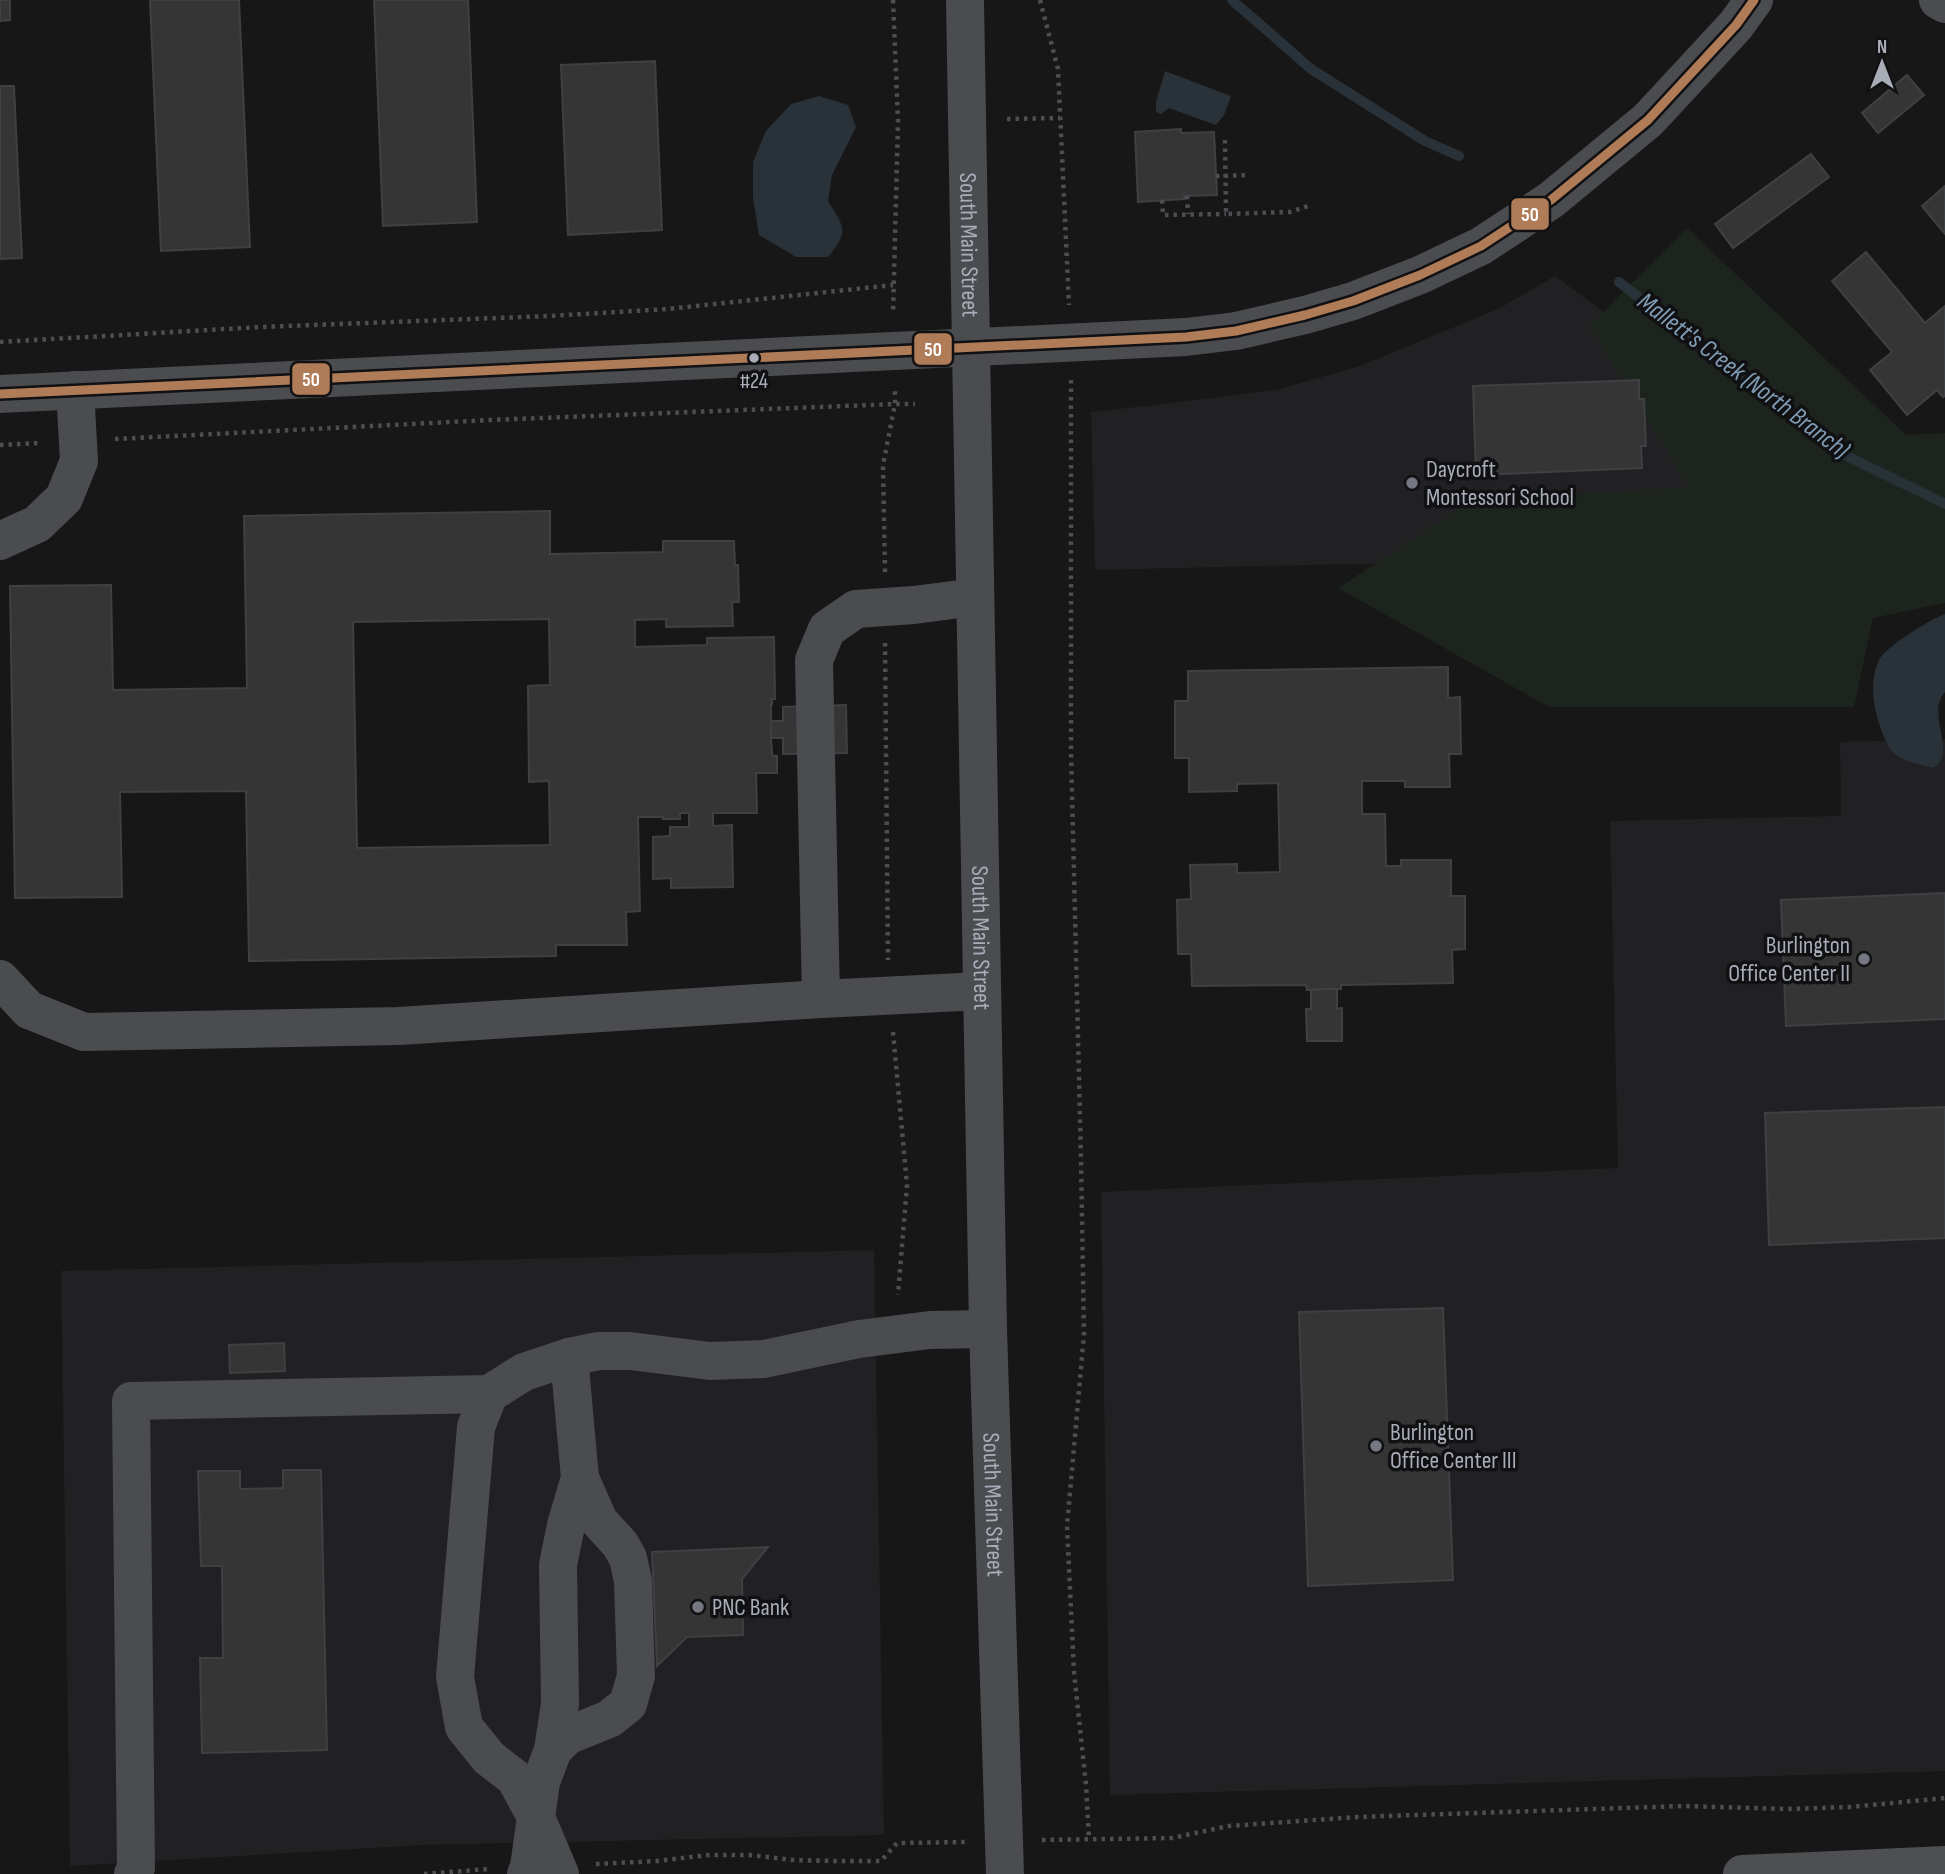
<svg xmlns="http://www.w3.org/2000/svg" width="1945" height="1874" font-family="'Sofia Sans Condensed',sans-serif">
<style>
.built{fill:#212123}
.green{fill:#1d241e}
.water{fill:#2a3239}
.lines{fill:none;stroke-linecap:round;stroke-linejoin:round}
.stream{stroke:#2a3239;stroke-width:10}
.building{fill:#353536;stroke:#3f4043;stroke-width:2;fill-rule:evenodd}
.path{stroke:#4d4e52;stroke-width:4.5;stroke-dasharray:3.5 5;stroke-linecap:butt}
.minor{stroke:#4b4c50;stroke-width:38}
.major{stroke:#4d4f52;stroke-width:38}
.bus-1-casing{stroke:#111113;stroke-width:14}
.bus-1{stroke:#b07c57;stroke-width:9}
.bus-dot{fill:#a8adb8;stroke:#111113;stroke-width:2.5}
.poi-dot{fill:#757880;stroke:#111113;stroke-width:2.5}
.labels{text-anchor:middle;dominant-baseline:central;stroke-width:7;stroke-linejoin:round;paint-order:stroke}
.bus-label{font-size:22px;fill:#a8adb8;stroke:#111113}
.street-label{font-size:24px;fill:#a8adb8;stroke:#111113}
.poi-label{font-size:24px;fill:#a8adb8;stroke:#111113;text-anchor:start}
.water-label{font-size:26px;font-style:italic;fill:#7f9bb3;stroke:#111113}
.line-badge{stroke:#111113;stroke-width:2.5}
.badge-label{font-size:19px;text-anchor:middle;font-weight:bold;fill:#fff}
</style>
<rect width="100%" height="100%" fill="#171717"/>
<g class="built">
<polygon points="1555,276 1730,405 1733,555 1095,570 1091,412 1155,405 1276,390 1360,366 1500,308"/>
<polygon points="1945,739 1945,1771 1110,1795 1101,1192 1618,1168 1610,821 1841,816 1840,742"/>
<polygon points="874,1250 884,1835 422,1845 70,1866 61,1271"/>
</g>
<polygon class="green" points="1687,228 1906,435 1945,433 1945,603 1873,618 1854,707 1549,707 1338,588 1470,501 1689,487 1589,326"/>
<g class="water">
<polygon points="1165,71 1231,96 1224,115 1216,125 1169,108 1161,114 1156,112 1156,102"/>
<path d="M 819,96 L 848,105 L 856,127 L 832,175 L 828,201 C 844,227 850,231 828,257 L 796,257 L 759,235 L 753,198 L 753,162 L 766,131 L 791,104 Z"/>
<path d="M 1945,614 L 1945,692 C 1930,709 1945,734 1943,754 C 1942,760 1938,764 1934,768 C 1921,765 1899,761 1890,749 C 1888,747 1887,743 1885,739 C 1875,716 1867,685 1879,660 C 1885,647 1931,619 1945,614 Z"/>
</g>
<g class="lines">
<g class="stream">
<polyline points="1232,0 1311,69 1425,141 1459,156"/>
<polyline points="1619,282 1841,453 1945,504"/>
</g>
</g>
<g class="building">
<polygon points="0,0 10,0 10,20 0,21"/>
<polygon points="150,0 239,0 250,247 161,251"/>
<polygon points="374,0 468,0 477,222 383,226"/>
<polygon points="655,61 662,230 568,235 561,65"/>
<polygon points="1907,75 1924,95 1878,133 1862,113"/>
<polygon points="0,86 14,86 22,258 0,259"/>
<polygon points="1181,129 1181,133 1214,132 1217,195 1184,196 1184,199 1138,202 1135,132"/>
<polygon points="1811,154 1829,177 1733,248 1715,224"/>
<polygon points="1945,186 1945,234 1922,206"/>
<polygon points="1866,252 1925,323 1945,306 1945,396 1943,397 1937,390 1907,415 1870,370 1892,352 1832,281"/>
<polygon points="1639,380 1639,399 1644,399 1646,446 1641,446 1642,468 1476,475 1473,386"/>
<path d="M 550,511 L 550,554 L 663,552 L 663,541 L 734,541 L 735,565 L 738,565 L 739,602 L 732,602 L 733,626 L 666,627 L 666,619 L 635,620 L 635,647 L 707,645 L 707,638 L 774,637 L 775,699 L 772,699 L 772,704 L 771,704 L 771,738 L 772,753 L 773,756 L 777,756 L 777,773 L 756,773 L 757,813 L 713,813 L 713,826 L 732,825 L 733,887 L 671,888 L 671,878 L 653,879 L 653,837 L 670,836 L 670,827 L 689,827 L 689,813 L 680,813 L 680,819 L 663,819 L 663,817 L 638,817 L 640,911 L 626,912 L 627,945 L 556,945 L 556,956 L 249,961 L 246,791 L 120,792 L 122,897 L 15,898 L 10,586 L 111,585 L 113,690 L 247,688 L 244,516 ZM 549,619 L 550,685 L 528,686 L 529,782 L 549,781 L 550,845 L 357,848 L 353,622 Z"/>
<polygon points="1448,667 1448,698 1460,697 1461,754 1449,754 1450,787 1405,787 1405,781 1362,781 1362,814 1385,814 1386,866 1401,866 1401,860 1451,860 1451,896 1465,896 1465,949 1452,950 1453,983 1341,985 1341,989 1311,990 1307,990 1306,985 1192,986 1191,954 1178,954 1177,900 1191,899 1190,865 1237,864 1237,873 1280,872 1278,783 1237,784 1237,791 1189,792 1189,758 1175,758 1175,701 1188,701 1188,671"/>
<polygon points="846,705 847,753 783,754 783,738 771,738 771,721 783,721 783,707"/>
<polygon points="1945,893 1945,1019 1786,1026 1781,900"/>
<polygon points="1324,989 1337,989 1337,1009 1342,1008 1342,1041 1307,1041 1306,1009 1311,1009 1311,990"/>
<polygon points="1945,1107 1945,1238 1769,1245 1765,1113"/>
<polygon points="1443,1308 1453,1580 1308,1586 1299,1312"/>
<polygon points="284,1343 285,1371 230,1373 229,1345"/>
<polygon points="283,1470 321,1470 327,1750 202,1753 200,1658 223,1658 222,1566 201,1566 198,1471 240,1471 240,1489 283,1488"/>
<polygon points="768,1547 742,1579 743,1635 687,1637 657,1666 652,1552"/>
</g>
<g class="lines">
<g class="path">
<polyline points="893,0 898,121 893,314"/>
<polyline points="1040,0 1058,69 1069,305"/>
<polyline points="1007,119 1060,118"/>
<polyline points="1225,140 1226,214 1290,212 1308,206"/>
<polyline points="1216,176 1250,175"/>
<polyline points="1187,196 1188,214"/>
<polyline points="1162,200 1163,215 1226,214"/>
<polyline points="0,342 261,327 549,316 668,309 893,285"/>
<polyline points="1071,380 1071,751 1081,1159 1084,1334 1067,1526 1074,1672 1086,1785 1089,1839"/>
<polyline points="115,439 490,420 895,404 915,404"/>
<polyline points="0,445 40,443"/>
<polyline points="885,572 883,465 895,404 895,389"/>
<polyline points="885,643 888,960"/>
<polyline points="893,1032 907,1185 898,1295"/>
<polyline points="1042,1840 1172,1838 1229,1826 1357,1817 1683,1806 1787,1809 1850,1807 1945,1798"/>
<polyline points="596,1864 657,1861 709,1855 750,1855 792,1860 836,1861 881,1861 897,1843 966,1842"/>
<polyline points="424,1874 489,1869"/>
</g>
<g class="minor">
<path id="s1" d="M 965,0 L 988,1329 L 1005,1874"/>
<polyline points="1938,0 1945,4"/>
<polyline points="0,394 1186,337 1236,331 1305,315 1353,301 1420,275 1481,246 1551,200 1648,120 1736,25 1754,0"/>
<polyline points="0,541 37,524 64,498 79,461 75,390"/>
<polyline points="0,979 29,1010 84,1032 399,1026 821,999 981,991"/>
<polyline points="821,999 814,660 827,629 856,609 914,605 975,597"/>
<polyline points="489,1394 476,1427 455,1677 464,1727 489,1758 515,1778 536,1817 560,1874"/>
<polyline points="553,1750 567,1736 609,1719 628,1704 636,1676 633,1581 628,1558 620,1544 599,1521 580,1478"/>
<polyline points="133,1874 136,1868 131,1401 489,1394 524,1372 569,1357 599,1351 630,1351 710,1361 764,1359 859,1339 930,1330 988,1329"/>
<polyline points="526,1874 529,1867 541,1782 553,1750 560,1704 558,1565 566,1525 580,1478 569,1357"/>
</g>
<polyline class="major" points="1742,1874 1945,1865"/>
<defs>
<polyline id="bus-1" points="0,394 1186,337 1236,331 1305,315 1353,301 1420,275 1481,246 1551,200 1648,120 1736,25 1754,0"/>
</defs>
<use href="#bus-1" class="bus-1-casing"/>
<use href="#bus-1" class="bus-1"/>
</g>
<circle class="bus-dot" cx="754" cy="358" r="6"/>
<g class="poi-dot">
<circle cx="1412" cy="483" r="7"/>
<circle cx="1864" cy="959" r="7"/>
<circle cx="1376" cy="1446" r="7"/>
<circle cx="698" cy="1607" r="7"/>
</g>
<g class="labels">
<g class="bus-label">
<text x="754" y="381">#24</text>
</g>
<g class="street-label">
<text stroke="none"><textPath href="#s1" startOffset="245">South Main Street</textPath></text>
<text stroke="none"><textPath href="#s1" startOffset="938">South Main Street</textPath></text>
<text stroke="none"><textPath href="#s1" startOffset="1505">South Main Street</textPath></text>
</g>
<g class="poi-label">
<text x="1426" y="469">Daycroft<tspan x="1426" dy="28">Montessori School</tspan></text>
<text x="1850" y="945" text-anchor="end">Burlington<tspan x="1850" dy="28">Office Center II</tspan></text>
<text x="1390" y="1432">Burlington<tspan x="1390" dy="28">Office Center III</tspan></text>
<text x="712" y="1607">PNC Bank</text>
</g>
<g class="water-label">
<text transform="translate(1743 376) rotate(37)">Mallett's Creek (North Branch)</text>
</g>
</g>
<g class="line-badge">
<rect x="1510" y="197" width="40" height="34" rx="7" fill="#b07c57"/>
<rect x="913" y="332" width="40" height="34" rx="7" fill="#b07c57"/>
<rect x="291" y="362" width="40" height="34" rx="7" fill="#b07c57"/>
</g>
<g class="badge-label">
<text x="1530" y="221">50</text>
<text x="933" y="356">50</text>
<text x="311" y="386">50</text>
</g>
<g transform="translate(1882 63)" stroke="#111113" stroke-width="5" paint-order="stroke">
<path d="M0-5L12 26L0 18L-12 26Z" fill="#a8adb8"/>
<text y="-10" font-size="19" font-weight="bold" text-anchor="middle" fill="#a8adb8">N</text>
</g>
</svg>
